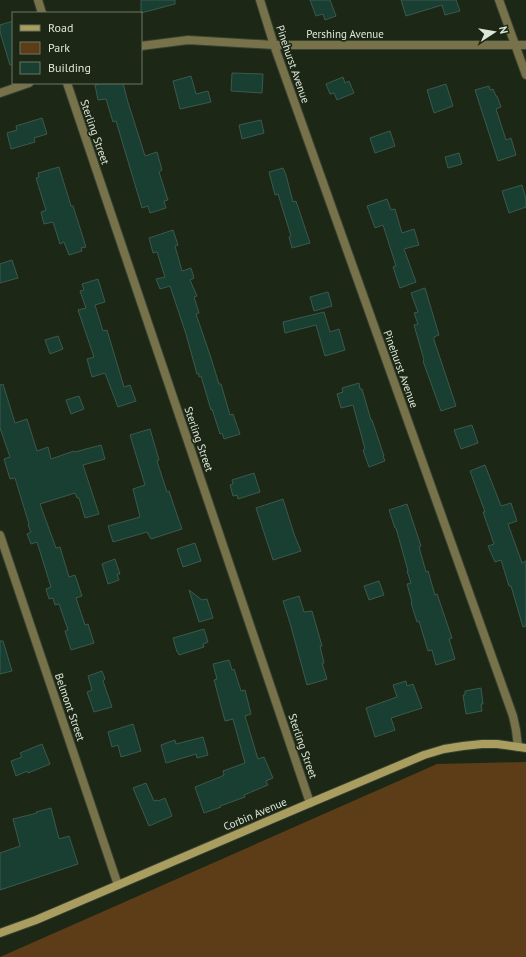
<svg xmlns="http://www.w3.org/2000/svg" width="526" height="957" font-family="'PT Sans',sans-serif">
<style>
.green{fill:#5c3d18}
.building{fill:#193f32;stroke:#3d584d}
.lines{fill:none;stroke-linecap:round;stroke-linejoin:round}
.street-casing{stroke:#374230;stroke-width:10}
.secondary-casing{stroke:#374230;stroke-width:10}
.street{stroke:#78724b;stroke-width:8}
.secondary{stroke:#a99e5f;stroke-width:8}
.labels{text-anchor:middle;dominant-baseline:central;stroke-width:3.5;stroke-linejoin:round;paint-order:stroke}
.street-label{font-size:11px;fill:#dee5d9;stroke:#1c2815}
</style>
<rect width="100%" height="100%" fill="#1c2815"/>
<polygon class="green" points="526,762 526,957 0,957 437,764"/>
<g class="building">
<polygon points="141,0 175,0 175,4 141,13"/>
<polygon points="310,0 330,0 336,16 325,20 323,14 316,16"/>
<polygon points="401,0 456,0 460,11 445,15 442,5 406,16"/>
<polygon points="13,21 13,65 10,65 0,32 0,25"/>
<polygon points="232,73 263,74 262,93 231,91"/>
<polygon points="191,76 196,94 208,91 211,102 180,109 173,81"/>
<polygon points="343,77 345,83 349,81 354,93 337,100 334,93 330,94 326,84"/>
<polygon points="101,83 123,83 127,99 145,156 157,152 162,170 159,172 168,200 164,201 166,208 150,213 148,206 142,208 116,121 113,122 106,99 98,100 95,85"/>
<polygon points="446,84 453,106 434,113 427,90"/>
<polygon points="489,86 490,90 493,89 496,96 497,96 501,107 496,109 506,140 511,138 516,155 498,161 475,90"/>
<polygon points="42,118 47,134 34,138 35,142 11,149 7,133 17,130 16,126"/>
<polygon points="261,120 264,133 242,139 239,125"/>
<polygon points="390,131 395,146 375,153 370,138"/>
<polygon points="459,153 462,164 448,168 445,157"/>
<polygon points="59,167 71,206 73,206 86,247 81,248 82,251 69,255 64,242 60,244 53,222 44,224 41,212 46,210 36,178 39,177 38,173"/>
<polygon points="283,168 286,175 293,202 296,201 310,243 292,248 289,237 291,236 278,194 275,195 269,172"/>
<polygon points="522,185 526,199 526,207 509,213 502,191"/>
<polygon points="387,199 391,210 395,209 402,233 414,229 419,245 404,249 416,282 400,288 393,267 396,266 383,225 375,228 367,206"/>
<polygon points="173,230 178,245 175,246 182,271 191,268 194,278 190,280 197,296 194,297 199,313 196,314 211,358 219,384 221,384 230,415 233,414 240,434 224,439 222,433 220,434 212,409 211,410 201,376 199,377 199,374 197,374 186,334 170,286 160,289 156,279 165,277 157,252 153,253 149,238"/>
<polygon points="12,260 18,278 0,283 0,264"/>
<polygon points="98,279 105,302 95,305 103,331 107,330 124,387 130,385 136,401 118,407 105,373 92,377 87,359 94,357 78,310 86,308 80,291 84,290 82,284"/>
<polygon points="425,288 439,335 434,337 434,340 456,406 441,411 423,361 424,360 414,325 418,324 414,313 418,312 411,293"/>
<polygon points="328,292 332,306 314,311 310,297"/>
<polygon points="324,312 330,332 339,329 345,350 325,356 316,325 285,333 283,322"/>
<polygon points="58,336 63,349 50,354 45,340"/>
<polygon points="359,383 360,389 362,389 371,420 372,420 384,456 383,456 385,461 369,467 363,450 365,449 353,405 341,408 337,394 343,392 342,388"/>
<polygon points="3,384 15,423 27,419 37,451 48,447 51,459 74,451 75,452 101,445 105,459 83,465 99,514 85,518 79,498 77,498 75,493 40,504 56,548 60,547 69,577 75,575 82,596 76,598 85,625 88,624 94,643 71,650 65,631 68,630 59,604 55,605 53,598 49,599 46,589 51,587 37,542 31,544 27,534 31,532 28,525 29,524 15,478 10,479 4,459 10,457 0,428 0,385"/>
<polygon points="79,396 84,409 71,414 66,400"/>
<polygon points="472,425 478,443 461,449 454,430"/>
<polygon points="150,429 159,460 157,461 167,492 169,491 176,512 182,529 151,539 147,532 113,542 108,526 140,517 133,489 145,485 130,435"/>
<polygon points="485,465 501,506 511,503 517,521 508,524 522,563 526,561 526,626 523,627 511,586 509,586 501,560 495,562 488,546 494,544 483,512 485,512 470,471"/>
<polygon points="254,473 260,492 238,499 237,495 233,496 230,485 233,484 232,480"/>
<polygon points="283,499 294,534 301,551 273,560 256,508"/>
<polygon points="407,504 421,546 419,547 426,572 428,571 435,595 437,594 452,638 449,639 455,659 436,665 432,650 428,651 419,621 417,622 411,603 412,602 407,584 411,583 407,571 408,571 396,528 395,528 389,510"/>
<polygon points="195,543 201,561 183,567 177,549"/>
<polygon points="115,559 120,574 117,574 119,580 108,584 102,564"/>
<polygon points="379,581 384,595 369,600 364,586"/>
<polygon points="189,590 202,600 207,599 213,618 199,622"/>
<polygon points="299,596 304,612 312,611 322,646 320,646 324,663 322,663 327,679 307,685 290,623 283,601"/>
<polygon points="204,629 208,642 203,644 204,647 179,655 178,652 177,652 173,638"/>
<polygon points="0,641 3,641 12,671 0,674"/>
<polygon points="229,660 232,670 234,669 241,691 245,690 251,714 245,716 258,759 264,757 273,778 266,781 268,785 244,795 245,797 220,806 221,807 204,813 195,787 220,777 224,775 223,771 245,763 233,719 225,721 214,680 217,679 213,664"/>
<polygon points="102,671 105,679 103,681 112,707 94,712 87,692 92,690 88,676"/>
<polygon points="406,681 407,686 413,684 422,708 391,718 395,730 375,737 366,708 397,697 393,685"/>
<polygon points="481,688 483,704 481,704 482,711 466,714 463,695 465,695 465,691"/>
<polygon points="133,724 141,751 121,757 118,745 112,747 108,732"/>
<polygon points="203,737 208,755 197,758 196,754 166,763 161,745 175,740 176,744"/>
<polygon points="42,744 50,764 28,773 27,771 16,776 11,761 22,757 20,753"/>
<polygon points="146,783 154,801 157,800 158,801 165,798 172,816 149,826 133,788"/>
<polygon points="51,808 59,839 69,836 78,864 0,890 0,853 20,846 13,819 37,813 36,812"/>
</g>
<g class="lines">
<defs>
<g id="street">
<polyline points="38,0 42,13"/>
<polyline points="260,0 274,45 513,716 516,730 518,747"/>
<polyline points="499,0 526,75"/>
<polyline points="141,46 188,40 274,45 526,45"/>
<polyline points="67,83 310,803"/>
<polyline points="0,93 29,83"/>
<polyline points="0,535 118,885"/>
</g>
<polyline id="secondary" points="0,933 36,920 310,803 424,755 444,749 463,746 482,744 497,744 526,748"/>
</defs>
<use href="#street" class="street-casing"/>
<use href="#secondary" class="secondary-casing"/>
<use href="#street" class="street"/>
<use href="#secondary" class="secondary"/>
</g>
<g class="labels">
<g class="street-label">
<text x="345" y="34">Pershing Avenue</text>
<text transform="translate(293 64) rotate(71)">Pinehurst Avenue</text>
<text transform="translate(95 132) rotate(71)">Sterling Street</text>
<text transform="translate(401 369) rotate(70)">Pinehurst Avenue</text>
<text transform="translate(199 439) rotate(71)">Sterling Street</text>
<text transform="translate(70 707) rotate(71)">Belmont Street</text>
<text transform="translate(303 746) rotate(71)">Sterling Street</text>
<text transform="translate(255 814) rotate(-23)">Corbin Avenue</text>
</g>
</g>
<rect x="12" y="12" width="130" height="72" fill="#1c2815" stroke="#6a7463"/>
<rect x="20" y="25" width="20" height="6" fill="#a99e5f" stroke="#6a7463"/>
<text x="48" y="32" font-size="12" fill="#dee5d9">Road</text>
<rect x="20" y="42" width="20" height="12" fill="#5c3d18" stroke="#6a7463"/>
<text x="48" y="52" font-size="12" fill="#dee5d9">Park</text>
<rect x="20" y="62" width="20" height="12" fill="#193f32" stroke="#6a7463"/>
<text x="48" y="72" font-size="12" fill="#dee5d9">Building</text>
<g transform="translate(494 32) rotate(78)" stroke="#1c2815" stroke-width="3" paint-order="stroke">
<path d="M0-3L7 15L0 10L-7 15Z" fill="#dee5d9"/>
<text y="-6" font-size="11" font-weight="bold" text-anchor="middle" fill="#dee5d9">N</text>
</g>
</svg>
